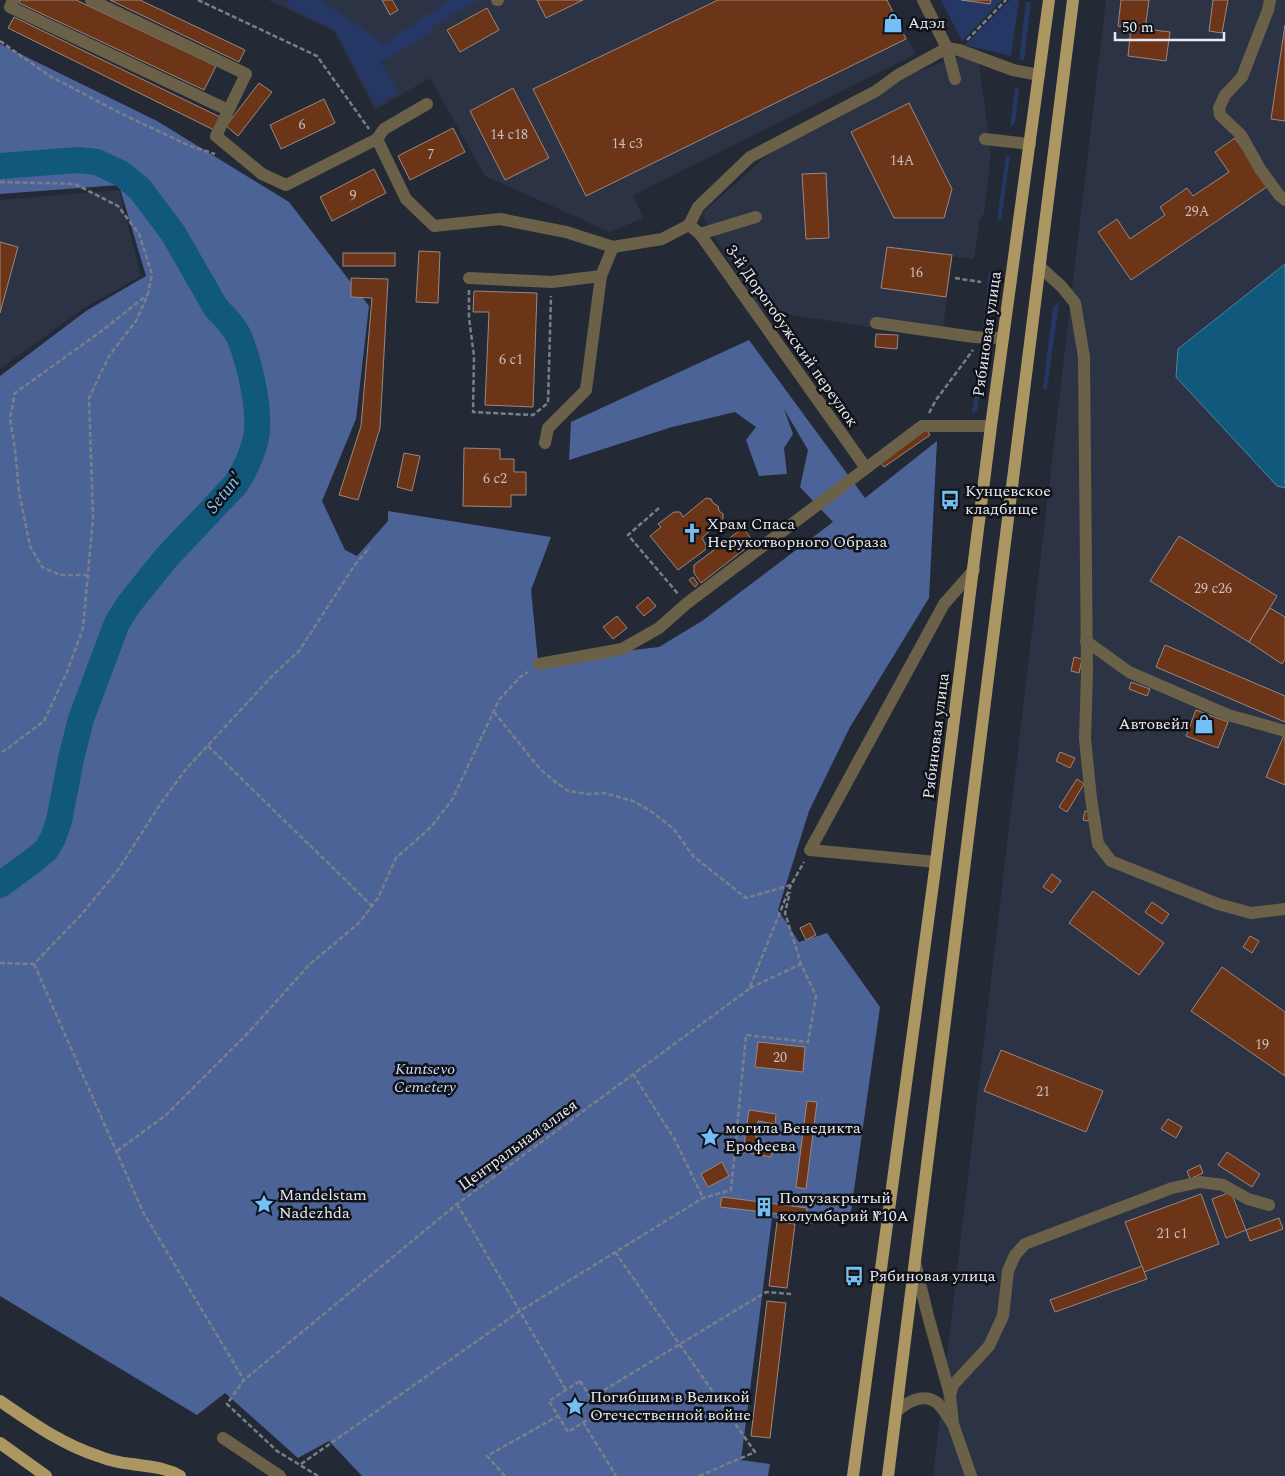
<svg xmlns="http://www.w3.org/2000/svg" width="1285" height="1476" font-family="Spectral,serif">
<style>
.built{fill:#2b3344}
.green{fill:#253865}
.forest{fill:#4c6397}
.water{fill:#10597d;stroke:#5084a0}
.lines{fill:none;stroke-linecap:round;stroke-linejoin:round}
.river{stroke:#10597d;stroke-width:26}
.building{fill:#6c3518;stroke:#998881}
.path{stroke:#797f88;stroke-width:2.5;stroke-dasharray:5 2.5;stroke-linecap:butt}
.minor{stroke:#6b6148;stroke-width:12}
.major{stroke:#ac9661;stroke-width:12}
.labels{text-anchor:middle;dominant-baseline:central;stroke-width:5;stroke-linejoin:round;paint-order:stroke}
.number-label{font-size:14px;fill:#c8bdbc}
.poi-label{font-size:16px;fill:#e6eaf2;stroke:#101218;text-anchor:start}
.street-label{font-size:16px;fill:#e6eaf2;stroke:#101218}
.park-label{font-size:16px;font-style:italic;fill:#ccdbfb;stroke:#101218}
.water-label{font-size:18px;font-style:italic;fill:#82caf5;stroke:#101218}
</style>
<rect width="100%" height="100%" fill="#242a35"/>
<g class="built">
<polygon points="268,0 887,0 916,54 633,195 643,218 610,232 485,176 430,78 375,110 334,31"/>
<polygon points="1106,0 1285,0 1285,1476 933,1476"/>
<polygon points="959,57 979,64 991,154 984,213 980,219 974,259 952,256 942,338 759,310 701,214 771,152 911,74"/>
<polygon points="119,190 141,276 84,308 0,369 0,200"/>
</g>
<g class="green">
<polygon points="288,0 321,0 384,44 450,0 479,0 431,27 432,33 380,62 398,92 376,106 335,30 285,4"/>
<polygon points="941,0 961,0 990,3 991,0 1002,0 962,41"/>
<polygon points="1010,0 1019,0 1011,56 965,45"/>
<polygon points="1026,2 1031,2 1024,60 1019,59"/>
<polygon points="1015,88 1019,88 1015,123 1010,127"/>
<polygon points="1006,156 1010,156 1001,220 997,221"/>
<polygon points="989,272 995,276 987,329 983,329"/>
<polygon points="1059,302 1047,389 1043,389 1053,308"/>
<polygon points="980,349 985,350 977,411 972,414"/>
</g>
<polygon class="forest" points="0,44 157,121 289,202 369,306 356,419 322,501 345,550 357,556 388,521 388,511 551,537 531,590 538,661 659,647 702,621 833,522 800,487 808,450 784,409 793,434 784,448 787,474 759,476 746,440 756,427 735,412 672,427 569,460 571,422 749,340 865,498 937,441 929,598 850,727 809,811 778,910 799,942 827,933 880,1007 850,1218 814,1213 813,1224 772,1218 741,1460 770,1464 768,1476 362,1476 329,1441 298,1458 225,1393 197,1415 0,1296 0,376 86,311 146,276 119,185 0,194"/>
<polygon class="water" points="1285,264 1285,488 1277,486 1176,377 1178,349"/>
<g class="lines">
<path class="river" d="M 0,166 L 78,160 L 97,162 L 122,174 L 140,189 L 173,233 L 216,308 C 225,317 235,327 240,339 C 250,364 261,412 256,438 C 252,455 245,470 236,484 L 166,558 L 129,604 L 117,623 L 81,719 L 71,759 L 59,821 L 53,838 L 46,850 L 34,860 L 0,885"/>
</g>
<g class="building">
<polygon points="20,0 76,0 216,66 204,90 19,3"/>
<polygon points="110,0 140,0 245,50 239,62"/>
<polygon points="382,0 392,0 398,10 390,15"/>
<polygon points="537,0 583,0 546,18"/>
<polygon points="718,0 887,0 906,39 586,196 533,89"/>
<polygon points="961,0 991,0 990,4"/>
<polygon points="1121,0 1149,0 1145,29 1170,32 1166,61 1128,56 1131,28 1118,26"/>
<polygon points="1213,0 1228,0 1222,33 1209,31"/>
<polygon points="487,8 499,30 460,52 447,30"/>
<polygon points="14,17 220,117 214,130 8,28"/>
<polygon points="1285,25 1285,121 1271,119"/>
<polygon points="259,83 272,92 238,136 226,126"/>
<polygon points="513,88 549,158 505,180 470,111"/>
<polygon points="324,99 335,123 281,149 270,125"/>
<polygon points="909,103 952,189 944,218 894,218 851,132"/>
<polygon points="453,128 465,152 410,180 398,156"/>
<polygon points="1235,138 1268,186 1131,280 1098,232 1117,219 1130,239 1165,215 1160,207 1187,188 1193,196 1229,172 1215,152"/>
<polygon points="374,169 386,193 332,221 320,197"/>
<polygon points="826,173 829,238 806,239 802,174"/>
<polygon points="0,242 18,247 0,313"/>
<polygon points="887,247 952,255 946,297 881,288"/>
<polygon points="419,251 440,252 438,303 416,302"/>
<rect x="343" y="253" width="52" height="13"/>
<polygon points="351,278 388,279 380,428 358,500 339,495 361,426 372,298 351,297"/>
<polygon points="474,291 537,293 533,407 485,405 489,312 473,312"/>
<polygon points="876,334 898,335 897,349 875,347"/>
<polygon points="926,429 930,435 884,467 879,461"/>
<polygon points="464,448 500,449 500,459 514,459 514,472 526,472 526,495 511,495 511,507 463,506"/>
<polygon points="404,453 420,456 412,491 397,487"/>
<polygon points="706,498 711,499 713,503 718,506 719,511 723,514 723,519 702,538 706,545 705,550 678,570 650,536 661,527 658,524 674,512 680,512 683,517"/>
<polygon points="743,528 754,542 701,583 694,573 694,565"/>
<polygon points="1179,536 1277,596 1249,642 1150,581"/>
<polygon points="693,577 698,584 695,587 689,580"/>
<polygon points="648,597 656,606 644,616 636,607"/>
<polygon points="1270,608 1285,617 1285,659 1282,664 1249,642"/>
<polygon points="617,616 627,628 613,639 603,627"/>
<polygon points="1165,645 1285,696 1285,722 1156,667"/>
<polygon points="1074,657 1082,659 1079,673 1071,671"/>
<polygon points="1131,682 1150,689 1147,696 1129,689"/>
<polygon points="1196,710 1228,722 1218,748 1186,736"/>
<polygon points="1285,733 1285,785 1266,777"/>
<polygon points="1060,752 1075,758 1070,768 1056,761"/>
<polygon points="1077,779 1084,784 1067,812 1059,807"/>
<polygon points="1085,811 1091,812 1089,821 1083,820"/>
<polygon points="1052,874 1061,881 1052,893 1043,887"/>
<polygon points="1093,891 1164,943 1139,975 1069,923"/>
<polygon points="1152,902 1169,914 1162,924 1145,912"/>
<polygon points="810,923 816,935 806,940 800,928"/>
<polygon points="1250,936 1259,941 1252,953 1243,947"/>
<polygon points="1222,967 1285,1012 1285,1076 1191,1011"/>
<polygon points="758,1042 805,1047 803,1072 755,1067"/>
<polygon points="1001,1050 1103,1091 1086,1132 984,1091"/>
<polygon points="807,1101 817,1102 806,1189 796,1187"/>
<polygon points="749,1110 776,1114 775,1124 758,1121 755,1145 773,1148 771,1157 743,1152"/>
<polygon points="1168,1119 1182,1127 1176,1138 1161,1129"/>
<polygon points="1227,1152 1260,1174 1252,1187 1218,1165"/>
<polygon points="722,1162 729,1176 708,1187 701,1174"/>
<polygon points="1200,1165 1203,1173 1190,1179 1187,1171"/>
<polygon points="1231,1192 1246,1230 1226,1238 1212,1199"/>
<polygon points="1201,1194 1219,1244 1144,1272 1125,1222"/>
<polygon points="722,1197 807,1208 806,1217 720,1207"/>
<polygon points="1279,1218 1283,1229 1250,1241 1246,1230"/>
<polygon points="777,1222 795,1224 787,1288 769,1286"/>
<polygon points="1142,1266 1147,1279 1055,1312 1050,1300"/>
<polygon points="767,1301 786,1303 770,1438 751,1436"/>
</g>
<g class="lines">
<g class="path">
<polyline points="198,0 317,56 369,129"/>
<polyline points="967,40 1006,0"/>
<polyline points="0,41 48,75 122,114 190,146 215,154"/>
<polyline points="0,182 75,184 118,206 139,234 152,274 148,294 136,321 109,356 89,398 93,518 83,628 67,672 44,721 7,749 0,753"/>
<polyline points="955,278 981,282"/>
<polyline points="469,290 469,318 474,356 473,412 533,415 548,403 551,296"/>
<polyline points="929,413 936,400 973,350"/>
<polyline points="659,508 628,535 679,595"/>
<polyline points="88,575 60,575 42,567 30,546 19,492 15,449 10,418 15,393 103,330 147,295"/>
<polyline points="494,712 540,769 558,784 568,791 588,794 604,793 633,801 652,812 674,829 693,856 746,898 791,885 804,862"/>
<polyline points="208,746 372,906"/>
<polyline points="0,963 34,964 81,915 118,870 161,803 186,769 273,675 299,651 354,566 370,547"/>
<polyline points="34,964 143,1212 244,1380"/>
<polyline points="750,988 801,964"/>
<polyline points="633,1074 675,1140 703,1198"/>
<polyline points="117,1151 166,1115 248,1033 309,965 360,922 378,898 396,858 431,827 452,800 499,700 520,677 528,672"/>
<polyline points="457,1204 566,1390"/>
<polyline points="615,1252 755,1452 699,1476"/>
<polygon points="580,1381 600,1412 568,1432 549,1401"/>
<polyline points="591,1398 766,1292 791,1294"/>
<polyline points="583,1422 616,1476"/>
<polyline points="301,1464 520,1311 703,1198 731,1190 746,1035 808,1042 816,996 801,964 785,913 790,892"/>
<polyline points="318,1476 277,1451 227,1404 244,1380 457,1204 749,989 791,885"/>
<polyline points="505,1476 487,1456 558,1416"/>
</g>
<g class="minor">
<polyline points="13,0 10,7 228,110"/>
<polyline points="91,0 246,74 216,136 262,174 286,185 377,139 406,199 434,226 500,219 566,232 613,247 662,239 689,225 698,207 750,157 876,91 898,75 947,48"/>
<polyline points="497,0 498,0"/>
<polyline points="923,0 947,48 955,79"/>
<polyline points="1270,0 1268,10 1242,77 1225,95 1219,108 1220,115 1241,135 1260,169 1279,195 1285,200"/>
<polyline points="947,48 959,50 1013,70 1039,75"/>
<polyline points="377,139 384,129 427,104"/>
<polyline points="985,139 1030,144"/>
<polyline points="689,225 700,234 866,468"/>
<polyline points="700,234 756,217"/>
<polyline points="1039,266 1062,287 1075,303 1084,357 1087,673 1085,739 1091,798 1098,844 1111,861 1218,904 1251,913 1285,909"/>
<polyline points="469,278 552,282 601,276"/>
<polyline points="876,323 974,337 1003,338"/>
<polyline points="545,443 548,428 586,390 601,276 613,247"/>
<polyline points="1086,641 1129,672 1228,715 1285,731"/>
<polyline points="539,664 622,649 659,628 686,604 922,426 991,426"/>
<polyline points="936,862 810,850 944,604 974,570"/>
<polyline points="915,1263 928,1316 950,1395 953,1424 971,1476"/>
<polyline points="950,1395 953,1385 989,1346 1003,1316 1008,1271 1015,1255 1025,1244 1172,1188 1200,1182 1223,1185 1248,1199 1269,1205"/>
<path d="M 897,1411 C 907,1402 923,1393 936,1402 C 943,1407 948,1418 953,1424"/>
<polyline points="223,1438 280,1476"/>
</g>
<g class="major">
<path d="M 0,1401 C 31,1422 61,1444 98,1456 C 108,1460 121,1463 132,1464 C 149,1467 165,1467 180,1476"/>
<polyline points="0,1443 46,1476"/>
<polyline points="853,1476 936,862 991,426 1049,0"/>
<polyline points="888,1476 1073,0"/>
</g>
</g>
<defs>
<symbol id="shop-bare" viewBox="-9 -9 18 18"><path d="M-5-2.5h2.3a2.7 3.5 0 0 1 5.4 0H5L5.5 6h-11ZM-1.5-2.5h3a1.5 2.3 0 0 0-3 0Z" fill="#74c0f6" stroke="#101218" stroke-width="2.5" paint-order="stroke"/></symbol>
<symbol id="bus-bare" viewBox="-9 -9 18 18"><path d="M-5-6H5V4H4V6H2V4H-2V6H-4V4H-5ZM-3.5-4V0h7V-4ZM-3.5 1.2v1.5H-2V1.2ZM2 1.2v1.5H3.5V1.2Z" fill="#74c0f6" stroke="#101218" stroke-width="2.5" paint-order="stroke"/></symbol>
<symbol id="church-bare" viewBox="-9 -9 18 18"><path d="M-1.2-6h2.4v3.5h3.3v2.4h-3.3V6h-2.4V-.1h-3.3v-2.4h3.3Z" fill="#74c0f6" stroke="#101218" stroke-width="2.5" paint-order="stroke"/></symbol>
<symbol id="sight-bare" viewBox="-9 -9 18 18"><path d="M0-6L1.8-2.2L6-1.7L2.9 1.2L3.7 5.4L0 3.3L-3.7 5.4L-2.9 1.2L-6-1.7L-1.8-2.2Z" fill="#74c0f6" stroke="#101218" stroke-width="2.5" paint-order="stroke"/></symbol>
<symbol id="building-bare" viewBox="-9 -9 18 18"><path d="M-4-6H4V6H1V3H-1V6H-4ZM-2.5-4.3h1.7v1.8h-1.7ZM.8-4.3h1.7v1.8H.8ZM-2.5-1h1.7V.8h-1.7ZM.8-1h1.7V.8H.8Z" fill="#74c0f6" stroke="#101218" stroke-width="2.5" paint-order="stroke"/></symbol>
</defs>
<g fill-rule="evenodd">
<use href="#shop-bare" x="879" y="9" width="28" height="28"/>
<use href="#bus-bare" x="936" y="486" width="28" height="28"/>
<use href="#church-bare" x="678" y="519" width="28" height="28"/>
<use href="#shop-bare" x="1190" y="710" width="28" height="28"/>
<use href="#sight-bare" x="696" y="1123" width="28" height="28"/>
<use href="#sight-bare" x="250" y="1190" width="28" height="28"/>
<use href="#building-bare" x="750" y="1193" width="28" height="28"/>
<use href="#bus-bare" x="840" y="1262" width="28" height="28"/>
<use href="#sight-bare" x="561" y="1392" width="28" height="28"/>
</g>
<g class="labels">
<g class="number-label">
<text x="302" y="124">6</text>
<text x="509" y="134">14 с18</text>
<text x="627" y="143">14 с3</text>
<text x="431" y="154">7</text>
<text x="902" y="160">14А</text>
<text x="353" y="195">9</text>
<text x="1197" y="211">29А</text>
<text x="916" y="272">16</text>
<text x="511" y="359">6 с1</text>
<text x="495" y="478">6 с2</text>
<text x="1213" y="588">29 с26</text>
<text x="1262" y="1044">19</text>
<text x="780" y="1057">20</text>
<text x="1043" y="1091">21</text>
<text x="1172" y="1233">21 с1</text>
</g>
<g class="poi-label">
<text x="908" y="23">Адэл</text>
<text x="965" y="491">Кунцевское<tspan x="965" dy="18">кладбище</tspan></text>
<text x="707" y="524">Храм Спаса<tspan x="707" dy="18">Нерукотворного Образа</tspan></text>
<text x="1189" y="724" text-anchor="end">Автовейл</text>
<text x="725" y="1128">могила Венедикта<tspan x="725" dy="18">Ерофеева</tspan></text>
<text x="279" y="1195">Mandelstam<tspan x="279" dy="18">Nadezhda</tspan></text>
<text x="779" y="1198">Полузакрытый<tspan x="779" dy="18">колумбарий №10А</tspan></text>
<text x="869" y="1276">Рябиновая улица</text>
<text x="590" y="1397">Погибшим в Великой<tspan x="590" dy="18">Отечественной войне</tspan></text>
</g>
<g class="street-label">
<text transform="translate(987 334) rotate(-82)">Рябиновая улица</text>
<text transform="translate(792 336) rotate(55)">3-й Дорогобужский переулок</text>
<text transform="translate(936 736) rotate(-83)">Рябиновая улица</text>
<text transform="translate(518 1145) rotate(-36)">Центральная аллея</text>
</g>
<g class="park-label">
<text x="425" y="1069">Kuntsevo<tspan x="425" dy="18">Cemetery</tspan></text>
</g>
<g class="water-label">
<text transform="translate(224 493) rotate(-51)">Setun'</text>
</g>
</g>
<path d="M1115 32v8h109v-8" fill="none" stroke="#e6eaf2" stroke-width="2.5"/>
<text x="1122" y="32" font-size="15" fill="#e6eaf2" stroke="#101218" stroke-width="4" paint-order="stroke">50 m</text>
</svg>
